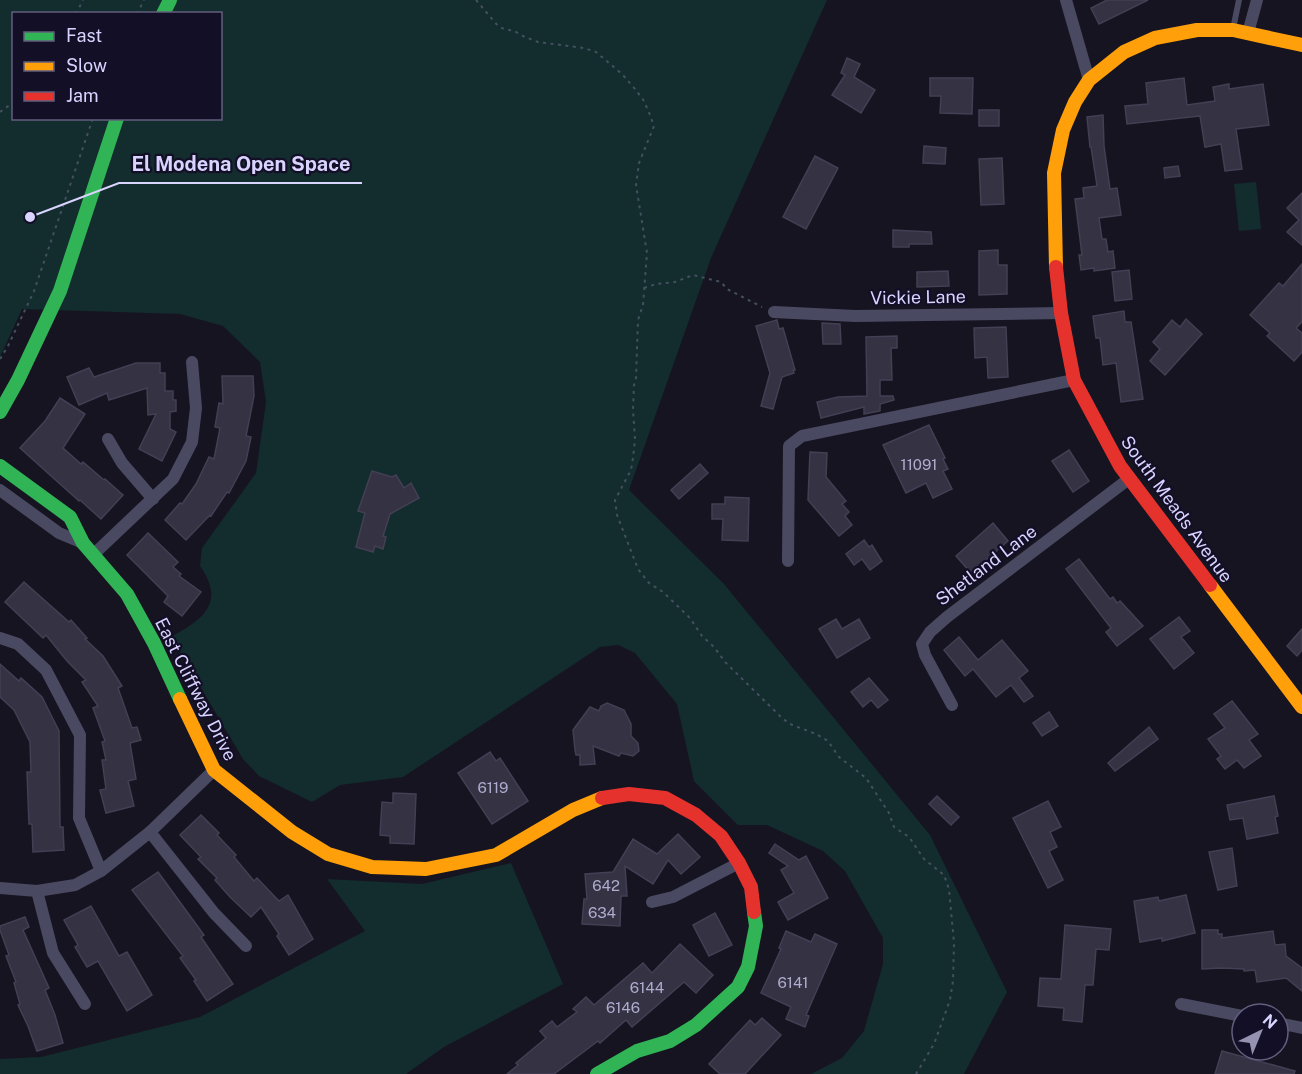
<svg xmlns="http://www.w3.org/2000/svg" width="1302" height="1074" font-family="'Public Sans',sans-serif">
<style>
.green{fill:#132c2d;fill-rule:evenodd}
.building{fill:#343243;stroke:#433f54;stroke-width:1.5}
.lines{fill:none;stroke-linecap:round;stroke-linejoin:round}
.path{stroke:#44505f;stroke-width:2;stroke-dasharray:3 4.5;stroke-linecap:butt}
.lane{stroke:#4a4962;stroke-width:6}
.street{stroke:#4a4962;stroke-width:12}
.fast{stroke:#30b455;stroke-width:14}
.slow{stroke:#ff9f0a;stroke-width:14}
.jam{stroke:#e5322d;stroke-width:14}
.labels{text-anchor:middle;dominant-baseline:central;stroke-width:4.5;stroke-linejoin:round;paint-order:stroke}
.number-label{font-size:15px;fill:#b0acd0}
.street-label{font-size:18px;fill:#d9d4ff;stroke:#130f26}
.leader{fill:none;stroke:#d9d4ff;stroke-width:2}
.callout-dot{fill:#d9d4ff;stroke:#130f26;stroke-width:2}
.callout-label{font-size:20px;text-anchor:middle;font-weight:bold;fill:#d9d4ff;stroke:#130f26;stroke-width:4.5;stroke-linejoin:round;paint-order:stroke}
</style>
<rect width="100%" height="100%" fill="#161421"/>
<g class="green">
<path d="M 0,0 L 827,0 L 711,258 L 629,490 L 724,584 L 930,835 L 1007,992 L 964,1074 L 811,1074 L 842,1058 L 864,1031 L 883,964 L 883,938 L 845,871 L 823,851 L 767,825 L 738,825 L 694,781 L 677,704 L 635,653 L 618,645 L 600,647 L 403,777 L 340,785 L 312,802 L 259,776 L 243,759 L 171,637 C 203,619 226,603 200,566 L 202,548 L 256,473 L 266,402 L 260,362 L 223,326 L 180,314 L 22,309 L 0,357 ZM 14,14 L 220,14 L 220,118 L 14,118 Z"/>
<polygon points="1256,182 1261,229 1239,231 1234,184"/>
<polygon points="511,863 563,984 444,1047 406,1074 0,1074 0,1059 41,1057 200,1017 365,931 327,879 422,884"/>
</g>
<g class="building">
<polygon points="1107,0 1148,0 1099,24 1091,8"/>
<polygon points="847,58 860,64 854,77 875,90 861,113 832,95 845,75 841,73"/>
<polygon points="930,78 973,78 972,114 940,113 941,96 930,96"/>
<polygon points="1184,78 1187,105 1215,101 1213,87 1229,84 1229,89 1263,84 1269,125 1236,129 1242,169 1225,171 1221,144 1205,147 1200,116 1127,124 1125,106 1148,104 1146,83"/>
<rect x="979" y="110" width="20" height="16"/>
<polygon points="1103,115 1104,146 1110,189 1117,188 1121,215 1099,218 1102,239 1106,239 1108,252 1113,251 1115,268 1094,271 1094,268 1081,270 1079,255 1082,255 1075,199 1084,198 1083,188 1097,186 1091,147 1090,147 1087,117"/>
<polygon points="924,146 946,148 945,164 923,163"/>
<polygon points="815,156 838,168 806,229 783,217"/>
<polygon points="1002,158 1004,204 981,205 979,159"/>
<polygon points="1178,166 1180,176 1165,178 1164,168"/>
<polygon points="1302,193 1302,245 1287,232 1299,220 1287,208"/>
<polygon points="893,230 931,232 932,244 909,244 909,247 893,247"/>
<polygon points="998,250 998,265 1007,265 1007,294 979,295 979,251"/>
<polygon points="1302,264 1302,322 1296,328 1302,333 1302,352 1294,361 1267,336 1270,333 1250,315 1279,283 1283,286"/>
<polygon points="1129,270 1132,299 1115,301 1112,272"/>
<polygon points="948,271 949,286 917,287 917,272"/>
<polygon points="1124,311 1125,322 1131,322 1143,399 1121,402 1116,363 1103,365 1100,338 1096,338 1093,316"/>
<polygon points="1186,319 1202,334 1165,375 1150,361 1160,349 1153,342 1172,320 1180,327"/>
<polygon points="777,320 779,329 783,328 795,370 793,370 794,373 782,377 773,409 761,406 770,373 756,326"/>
<polygon points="822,323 840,324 841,344 823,344"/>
<polygon points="1006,327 1008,377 988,378 987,357 975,358 974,328"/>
<polygon points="897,336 897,348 891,348 892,380 880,380 880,396 893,396 894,400 880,404 880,411 864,414 864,407 821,418 817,402 838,397 867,396 866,337"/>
<polygon points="136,363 160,363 160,373 165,373 165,391 173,391 173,400 176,400 176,411 170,412 170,429 176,432 162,461 139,449 156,414 148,415 147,388 109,400 107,393 79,405 67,377 89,368 94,377"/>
<polygon points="222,376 253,376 254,396 246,436 251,437 246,461 229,493 227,492 211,516 210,515 186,540 165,520 180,503 182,504 196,484 209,457 214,459 220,428 215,427 219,403 223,404"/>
<polygon points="60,398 85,414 63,448 81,464 83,462 104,480 105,479 123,495 101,519 80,500 79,501 20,448 45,421"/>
<polygon points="929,425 945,458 943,459 948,469 943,471 952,489 933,498 926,483 906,493 883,445"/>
<polygon points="1069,450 1089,481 1073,492 1052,461"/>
<polygon points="810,452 827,453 826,477 846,501 842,504 849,512 845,516 852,525 839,536 808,500"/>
<polygon points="700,464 708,473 679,499 671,490"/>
<polygon points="372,471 392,477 396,475 404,488 411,483 419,498 390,514 383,536 386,537 383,549 375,546 373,552 356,547 365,513 358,511"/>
<polygon points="725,497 749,498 748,541 722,540 723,519 712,519 712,504 725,504"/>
<polygon points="993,523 1008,541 971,573 956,556"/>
<polygon points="148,533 178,562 173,567 181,574 179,576 201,592 182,616 164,602 168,596 127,555"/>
<polygon points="864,540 869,547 872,545 882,561 870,570 862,559 854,565 846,554"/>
<polygon points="1079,559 1110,599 1113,597 1117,603 1120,601 1143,626 1117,646 1106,632 1111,628 1066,569"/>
<polygon points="24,582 69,622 71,620 87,638 85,639 103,656 122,686 118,688 132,728 137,727 141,740 130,743 136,779 128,781 134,806 106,813 100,790 106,789 102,760 106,760 102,742 105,741 93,708 98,706 82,682 86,680 67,661 46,635 43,638 5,602"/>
<polygon points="1179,617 1190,631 1181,637 1194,653 1174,669 1150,639"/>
<polygon points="836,619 842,629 859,619 870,638 837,658 819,629"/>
<polygon points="1302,629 1302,650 1297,656 1287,646"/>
<polygon points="959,637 978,660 1002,640 1028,671 1019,678 1033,696 1024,702 1011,685 996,697 973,669 965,676 944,650"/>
<polygon points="0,664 19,681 21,678 42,697 59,731 60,827 63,827 64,850 33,852 32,824 29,824 27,772 31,772 30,742 14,710 0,697"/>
<polygon points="869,678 888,700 878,708 871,700 863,707 851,692"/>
<polygon points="1232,701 1258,734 1249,740 1261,756 1244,768 1237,760 1225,769 1217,759 1221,756 1208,739 1225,728 1214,714"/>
<polygon points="607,703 624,710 631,724 631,736 638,743 639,751 633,756 621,753 619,756 593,746 595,764 580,765 580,755 576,755 575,750 573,730 590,707 599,711 601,706"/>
<polygon points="1049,712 1058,726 1042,736 1033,723"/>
<polygon points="1149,727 1158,739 1115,771 1108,763"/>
<polygon points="490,752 496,761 500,758 528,801 492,824 458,773"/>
<polygon points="393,793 416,794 414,844 390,843 390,836 380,835 382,802 393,803"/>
<polygon points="937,796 959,817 951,825 929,804"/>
<polygon points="1274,796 1278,816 1275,817 1278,833 1247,839 1243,818 1230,820 1227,805"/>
<polygon points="1048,801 1061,827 1050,832 1057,847 1049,851 1063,880 1048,888 1013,818"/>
<polygon points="201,815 219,833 217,835 236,855 234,857 254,881 257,878 279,901 288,895 313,939 289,955 277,936 279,934 261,907 251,917 230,897 215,880 217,878 198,859 201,857 180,835"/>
<polygon points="678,834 700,857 681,874 668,860 653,884 625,866 627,896 621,896 620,926 582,924 584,899 587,899 585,874 613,872 633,839 657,854"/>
<polygon points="775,844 799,860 806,856 828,898 788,920 778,902 794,893 781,870 788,866 769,853"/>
<polygon points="1232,848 1237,886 1218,890 1209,852"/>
<polygon points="158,872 204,935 201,937 233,984 207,1001 194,981 196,980 180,958 183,956 132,890"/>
<polygon points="1186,895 1195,933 1162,941 1162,938 1140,942 1134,901 1158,897 1159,901"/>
<polygon points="91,906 119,956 127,952 152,995 127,1011 98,961 87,967 75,947 78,945 64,920"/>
<polygon points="715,913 732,945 709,956 693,925"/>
<polygon points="25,917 29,927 23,930 49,988 45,990 55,1015 63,1043 37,1051 28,1026 18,1005 20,1004 14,983 16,982 6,956 9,955 0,930 0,926"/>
<polygon points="1065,925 1111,929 1109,950 1096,949 1093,985 1085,985 1082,1022 1063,1020 1064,1008 1038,1006 1040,978 1061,979"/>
<polygon points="1202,930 1218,930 1218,934 1222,934 1222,938 1273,931 1275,945 1285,944 1286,956 1302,968 1302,991 1286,978 1257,982 1255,970 1244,971 1244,969 1222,968 1202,969"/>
<polygon points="786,931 811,942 815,934 837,944 806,1015 809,1016 805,1027 786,1019 791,1007 761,993 781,949 779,948"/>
<polygon points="680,944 713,975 696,993 684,982 632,1027 626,1020 600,1043 598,1041 554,1074 507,1074 518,1065 516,1063 546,1038 540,1031 552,1021 557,1027 577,1012 573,1009 586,997 594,1005 643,963 652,973"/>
<polygon points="762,1018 781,1035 745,1074 720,1074 709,1064 750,1020 755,1025"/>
<polygon points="1222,1051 1295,1071 1294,1074 1215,1074"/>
</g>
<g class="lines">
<g class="path">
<polyline points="476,0 498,26 504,29 514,31 525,37 538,42 584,48 596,52 622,74 635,89 644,101 650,115 654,126 639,163 636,185 647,253 643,305 638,320 636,378 634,385 633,410 635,439 633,458 631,470 615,500 617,515 638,569 649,583 663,592 690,618 702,636 714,647 726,663 782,718 790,724 816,734 828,741 839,757 866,778 889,813 894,827 909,837 924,859 944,875 949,889 954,943 953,981 950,1000 934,1044 916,1074"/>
<polyline points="76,14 83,0"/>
<polyline points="137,14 144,0"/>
<polyline points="0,112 14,102"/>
<polyline points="644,288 656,284 675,282 693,275 721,282 727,289 762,307"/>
<polyline points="0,359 8,346 34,291 93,118"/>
</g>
<polyline class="lane" points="1233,29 1239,0"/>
<g class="street">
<polyline points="1066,0 1089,80"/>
<polyline points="1248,33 1257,0"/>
<polyline points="774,312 855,316 1061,313"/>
<polyline points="108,439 122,463 153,499"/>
<polyline points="0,490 59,533 83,543"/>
<polyline points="94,554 173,479 192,442 196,408 192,362"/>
<polyline points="788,561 789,446 802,436 1074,380"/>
<polyline points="0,638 18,644 46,670 80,735 79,818 101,871"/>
<polyline points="952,705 925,655 922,644 930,632 947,617 1130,478"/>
<polyline points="150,832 214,913 246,946"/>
<polyline points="0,888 37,891 75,885 101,871 150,832 214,770"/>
<polyline points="37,891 53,953 85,1004"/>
<polyline points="652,902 673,897 739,863"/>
<polyline points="1181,1004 1242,1016"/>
<polyline points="1278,1023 1302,1028"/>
</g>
<g class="fast">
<polyline points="163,14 170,0"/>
<polyline points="0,412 18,380 60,291 117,118"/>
<polyline points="0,466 70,517 83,543 127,594 154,643 180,699"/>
<polyline points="597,1074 637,1051 670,1041 696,1025 738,987 748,967 756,926 754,912"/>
</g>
<g class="slow">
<polyline points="1056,267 1054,173 1063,130 1075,102 1089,80 1124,52 1155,38 1197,30 1233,30 1302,45"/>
<polyline points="1210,585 1302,707"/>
<polyline points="180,699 214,770 292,832 328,854 372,867 426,869 496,855 573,810 602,798"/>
</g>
<g class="jam">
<polyline points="1056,267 1061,313 1074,380 1120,466 1210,585"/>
<polyline points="602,798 629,794 665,798 696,815 721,836 739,863 751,887 754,912"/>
</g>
</g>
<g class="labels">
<g class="number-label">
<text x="919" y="464">11091</text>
<text x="493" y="787">6119</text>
<text x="606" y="885">642</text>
<text x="602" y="912">634</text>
<text x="793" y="982">6141</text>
<text x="647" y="987">6144</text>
<text x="623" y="1007">6146</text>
</g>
<g class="street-label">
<text transform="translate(918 297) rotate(-1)">Vickie Lane</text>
<text transform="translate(1177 509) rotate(54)">South Meads Avenue</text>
<text transform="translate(986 565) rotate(-37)">Shetland Lane</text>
<text transform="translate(196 689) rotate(63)">East Cliffway Drive</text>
</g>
</g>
<path class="leader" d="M30 217L119 183H362"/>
<circle class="callout-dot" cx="30" cy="217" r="6"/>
<g class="callout-label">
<text x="241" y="171">El Modena Open Space</text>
</g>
<rect x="12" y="12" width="210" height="108" fill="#130f26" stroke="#625e7d" stroke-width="1.5"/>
<rect x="24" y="32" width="30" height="9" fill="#30b455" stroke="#625e7d" stroke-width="1.5"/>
<text x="66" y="42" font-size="18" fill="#d9d4ff">Fast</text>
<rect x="24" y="62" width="30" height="9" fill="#ff9f0a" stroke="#625e7d" stroke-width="1.5"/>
<text x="66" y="72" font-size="18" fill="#d9d4ff">Slow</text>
<rect x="24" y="92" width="30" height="9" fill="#e5322d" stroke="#625e7d" stroke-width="1.5"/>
<text x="66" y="102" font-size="18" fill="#d9d4ff">Jam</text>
<g transform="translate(1260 1032) rotate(43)"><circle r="28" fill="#130f26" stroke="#625e7d" stroke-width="1.5"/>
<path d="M0-4.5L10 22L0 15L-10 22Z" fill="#9591b1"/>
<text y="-9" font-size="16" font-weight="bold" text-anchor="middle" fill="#d9d4ff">N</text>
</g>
</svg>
